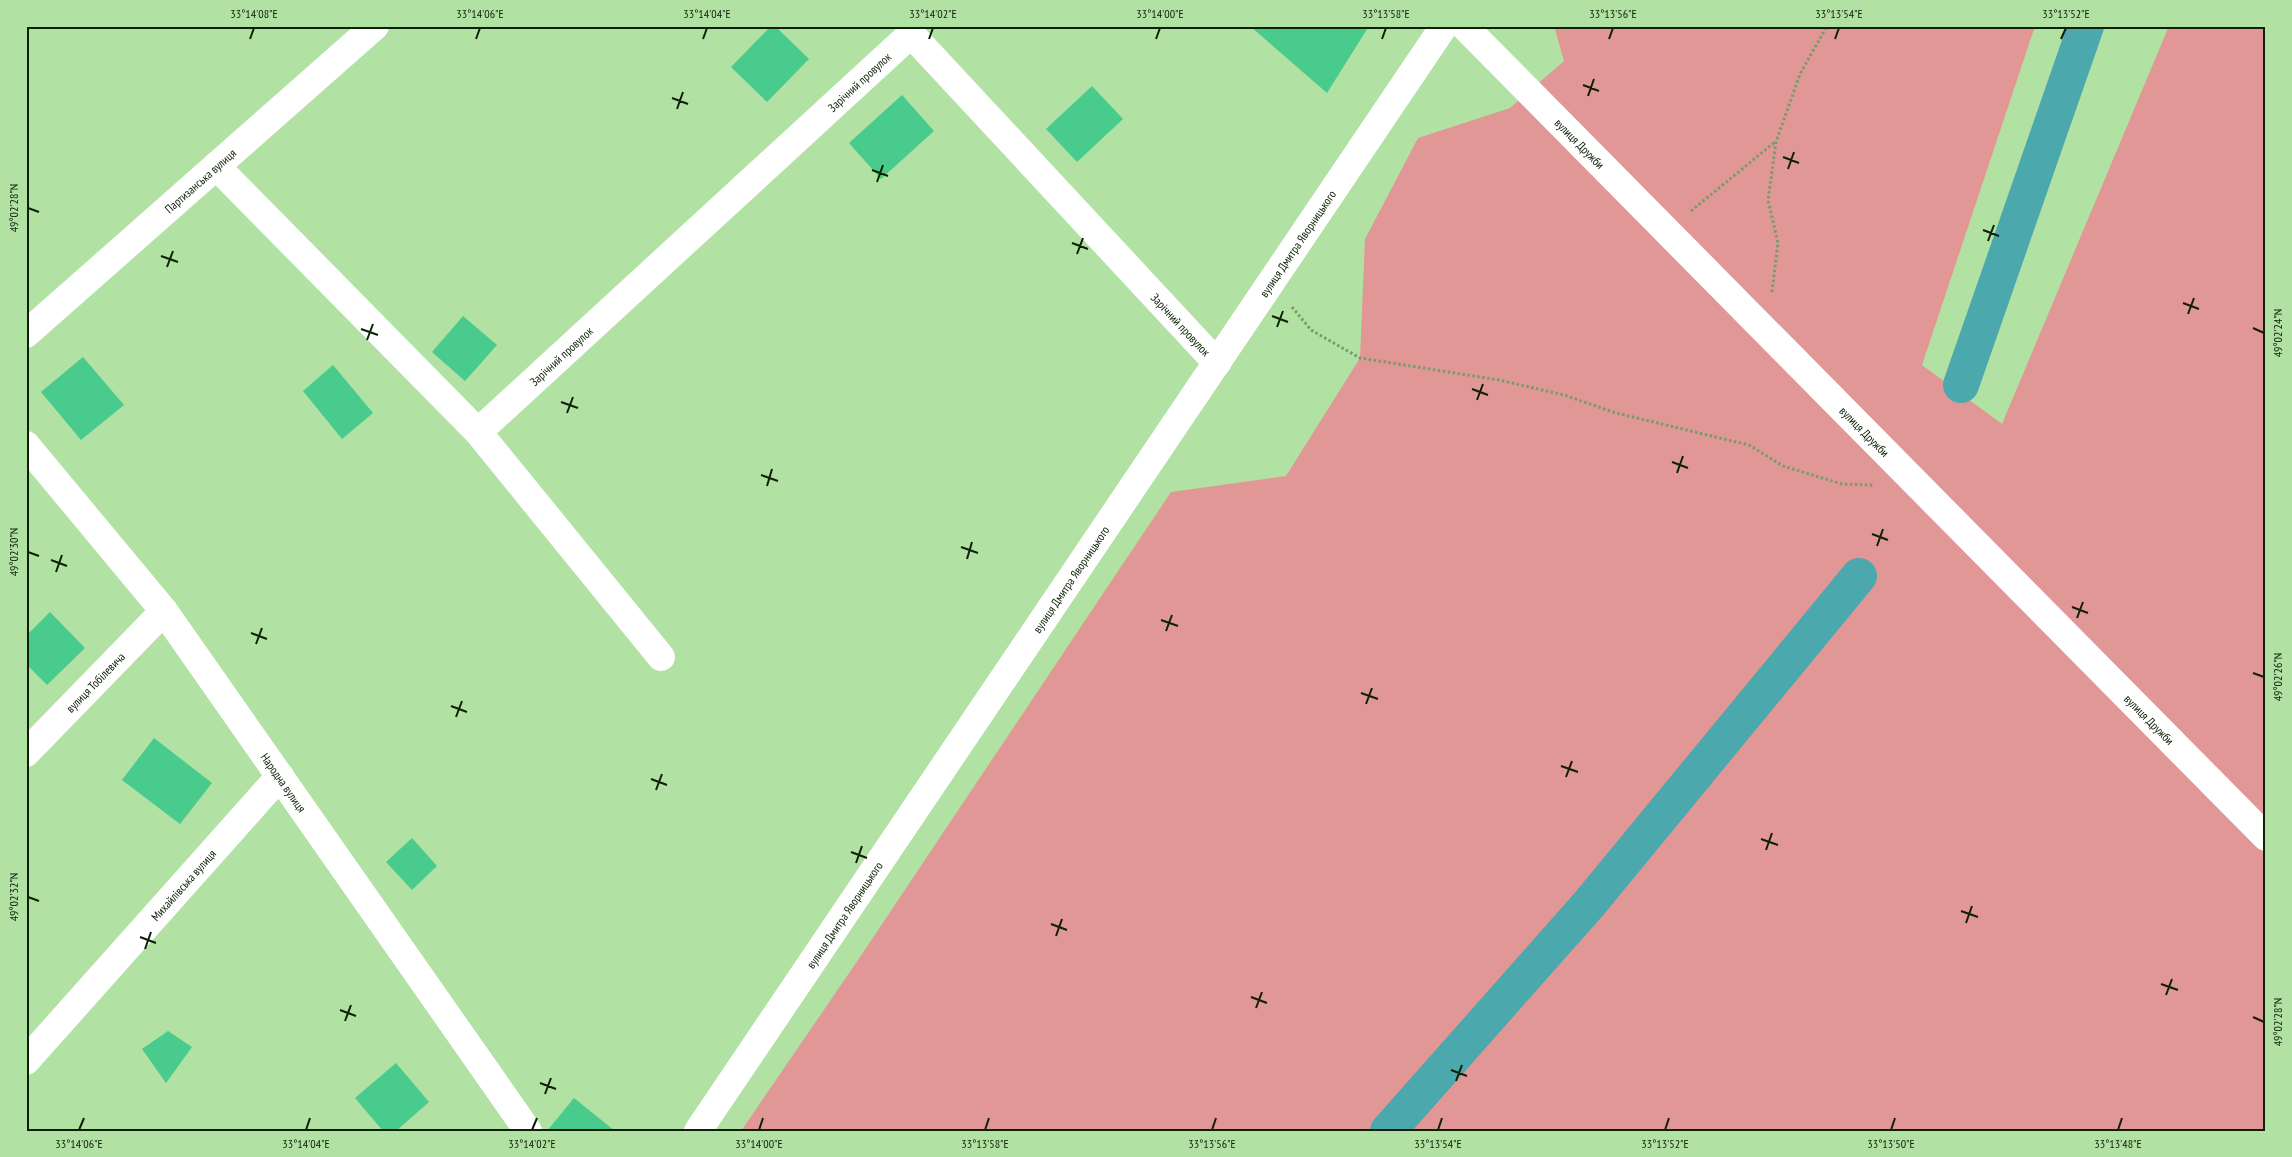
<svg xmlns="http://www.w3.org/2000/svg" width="2292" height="1157" font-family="'PT Sans Narrow',sans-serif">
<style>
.green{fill:#e29797}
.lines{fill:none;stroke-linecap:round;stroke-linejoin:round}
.canal{stroke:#4ba8ac;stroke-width:36}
.building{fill:#48cb8c}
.path{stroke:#779c6c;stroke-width:3;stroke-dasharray:2.5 2.5;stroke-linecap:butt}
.minor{stroke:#fff;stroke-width:28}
.secondary{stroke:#fff;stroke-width:28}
.primary{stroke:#fff;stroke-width:28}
.ticks{fill:none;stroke:#0e2008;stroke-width:2}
.labels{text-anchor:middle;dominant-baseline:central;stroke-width:4;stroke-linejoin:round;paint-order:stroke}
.street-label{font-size:12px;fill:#0e2008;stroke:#b1e1a3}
.neatline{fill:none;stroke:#0e2008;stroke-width:2}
.ticks-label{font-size:12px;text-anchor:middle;fill:#0e2008}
</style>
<rect width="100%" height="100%" fill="#b1e1a3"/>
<polygon class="green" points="1554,26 2035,26 1922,365 2002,424 2169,26 2266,26 2266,1131 741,1131 858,960 1171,492 1286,476 1360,358 1365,239 1418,138 1510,108 1564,61"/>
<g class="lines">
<g class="canal">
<polyline points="1961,385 2086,26"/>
<polyline points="1388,1131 1589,904 1859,576"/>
</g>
</g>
<g class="building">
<polygon points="771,26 775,26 809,59 767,102 731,67"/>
<polygon points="1250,26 1369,26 1327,93"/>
<polygon points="1092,86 1123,119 1077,162 1046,129"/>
<polygon points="902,95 934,131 881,179 849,143"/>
<polygon points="463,316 497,345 465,381 432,352"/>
<polygon points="83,357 124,405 81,440 41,392"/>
<polygon points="333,365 373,413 342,439 303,391"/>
<polygon points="50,612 85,648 47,685 26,664 26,636"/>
<polygon points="154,738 212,783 180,824 122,780"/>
<polygon points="412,838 437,866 412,890 386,862"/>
<polygon points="168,1031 192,1047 166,1083 142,1049"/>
<polygon points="396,1063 429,1102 396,1131 383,1131 355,1098"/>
<polygon points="574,1098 615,1131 547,1131"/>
</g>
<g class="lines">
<g class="path">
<polyline points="1691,211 1775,142"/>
<polyline points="1772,292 1778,243 1768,200 1776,142 1800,74 1827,26"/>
<polyline points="1292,307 1311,330 1360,358 1499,380 1564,395 1616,413 1749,445 1783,466 1842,484 1873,485"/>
</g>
<g class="minor">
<path id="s1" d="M 216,166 L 478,432 L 911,34 L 1217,363"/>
<path id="s2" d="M 26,334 L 375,26"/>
<polyline points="478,432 661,657"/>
<path id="s3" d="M 26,445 L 164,611 L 528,1131"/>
<path id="s4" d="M 26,753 L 164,611"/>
<path id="s5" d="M 26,1061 L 280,776"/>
</g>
<path class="secondary" id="s6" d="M 698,1131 L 1444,26"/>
<path class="primary" id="s7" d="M 1464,26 L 2266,837"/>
</g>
<path class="ticks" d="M 250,39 L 254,28M 476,39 L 480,28M 703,39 L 707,28M 929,39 L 933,28M 1156,39 L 1160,28M 1382,39 L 1386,28M 1609,39 L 1613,28M 1835,39 L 1839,28M 2061,39 L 2066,28M 1583,85 L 1599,91M 1588,96 L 1594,79M 672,98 L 688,104M 677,109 L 683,92M 1783,157 L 1799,163M 1788,169 L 1794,152M 872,170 L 888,176M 877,182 L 883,165M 28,208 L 39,212M 1983,230 L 1999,236M 1988,241 L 1994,225M 1072,243 L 1088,249M 1077,254 L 1083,238M 161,256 L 178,262M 167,267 L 173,251M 2183,303 L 2199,309M 2188,314 L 2194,298M 1272,316 L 1288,322M 1277,327 L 1283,311M 2253,328 L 2264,333M 361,329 L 378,335M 367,340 L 373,324M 1472,389 L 1488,395M 1477,400 L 1483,384M 561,402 L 578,408M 567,413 L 573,397M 1672,462 L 1688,468M 1677,473 L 1683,456M 761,475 L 778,481M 767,486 L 772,469M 1872,534 L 1888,540M 1877,546 L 1883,529M 961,547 L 978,553M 28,552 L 39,556M 967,559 L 972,542M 51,560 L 67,566M 56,572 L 62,555M 2072,607 L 2088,613M 2077,618 L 2083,602M 1161,620 L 1178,626M 1166,631 L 1172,615M 251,633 L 267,639M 256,644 L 262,628M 2253,673 L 2264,677M 1361,693 L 1378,699M 1366,704 L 1372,688M 451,706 L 467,712M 456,717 L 462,701M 1561,766 L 1578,772M 1566,777 L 1572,761M 651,779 L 667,785M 656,790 L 662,774M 1761,839 L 1778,845M 1766,850 L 1772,833M 851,852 L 867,858M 856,863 L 862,846M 28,897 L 39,901M 1961,911 L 1978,917M 1966,923 L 1972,906M 1051,924 L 1067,930M 1056,936 L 1062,919M 140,937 L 156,943M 145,949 L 151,932M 2161,984 L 2178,990M 2166,995 L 2172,979M 1251,997 L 1267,1003M 1256,1008 L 1262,992M 340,1010 L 356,1016M 2253,1017 L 2264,1022M 345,1021 L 351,1005M 1451,1070 L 1467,1076M 1456,1081 L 1462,1065M 540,1083 L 556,1089M 545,1094 L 551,1078M 79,1130 L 84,1118M 306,1130 L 310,1118M 532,1130 L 537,1118M 759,1130 L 763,1118M 985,1130 L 989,1118M 1212,1130 L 1216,1118M 1438,1130 L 1442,1118M 1665,1130 L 1669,1118M 1891,1130 L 1895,1118M 2118,1130 L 2122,1118"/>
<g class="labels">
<g class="street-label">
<text stroke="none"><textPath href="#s1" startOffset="891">Зарічний провулок</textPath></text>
<text stroke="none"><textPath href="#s7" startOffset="165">вулиця Дружби</textPath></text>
<text stroke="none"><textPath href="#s2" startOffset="232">Партизанська вулиця</textPath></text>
<text stroke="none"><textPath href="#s6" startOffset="1071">вулиця Дмитра Яворницького</textPath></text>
<text stroke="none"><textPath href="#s1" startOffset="1358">Зарічний провулок</textPath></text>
<text stroke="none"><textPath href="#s1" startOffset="486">Зарічний провулок</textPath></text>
<text stroke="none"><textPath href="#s7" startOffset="570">вулиця Дружби</textPath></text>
<text stroke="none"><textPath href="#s6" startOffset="666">вулиця Дмитра Яворницького</textPath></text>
<text stroke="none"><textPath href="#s4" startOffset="99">вулиця Тобілевича</textPath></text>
<text stroke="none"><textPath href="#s7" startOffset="975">вулиця Дружби</textPath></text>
<text stroke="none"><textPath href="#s3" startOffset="425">Народна вулиця</textPath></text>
<text stroke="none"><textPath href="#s5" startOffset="236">Михайлівська вулиця</textPath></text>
<text stroke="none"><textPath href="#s6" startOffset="261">вулиця Дмитра Яворницького</textPath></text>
</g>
</g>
<rect width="2292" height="1157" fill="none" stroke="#b1e1a3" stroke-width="55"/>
<rect x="28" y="28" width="2236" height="1102" class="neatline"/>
<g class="ticks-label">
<text x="254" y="18">33°14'08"E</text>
<text x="480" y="18">33°14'06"E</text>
<text x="707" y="18">33°14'04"E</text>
<text x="933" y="18">33°14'02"E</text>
<text x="1160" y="18">33°14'00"E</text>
<text x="1386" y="18">33°13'58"E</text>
<text x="1613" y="18">33°13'56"E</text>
<text x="1839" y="18">33°13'54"E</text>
<text x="2066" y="18">33°13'52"E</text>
<text transform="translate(14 208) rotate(-90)" y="4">49°02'28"N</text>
<text transform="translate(2278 333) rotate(-90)" y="4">49°02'24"N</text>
<text transform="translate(14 552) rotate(-90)" y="4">49°02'30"N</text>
<text transform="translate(2278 677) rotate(-90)" y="4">49°02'26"N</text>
<text transform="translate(14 897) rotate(-90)" y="4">49°02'32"N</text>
<text transform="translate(2278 1022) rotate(-90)" y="4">49°02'28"N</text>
<text x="79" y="1148">33°14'06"E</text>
<text x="306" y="1148">33°14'04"E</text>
<text x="532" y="1148">33°14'02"E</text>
<text x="759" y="1148">33°14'00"E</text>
<text x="985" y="1148">33°13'58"E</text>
<text x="1212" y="1148">33°13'56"E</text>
<text x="1438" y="1148">33°13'54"E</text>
<text x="1665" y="1148">33°13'52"E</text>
<text x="1891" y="1148">33°13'50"E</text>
<text x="2118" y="1148">33°13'48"E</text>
</g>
</svg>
